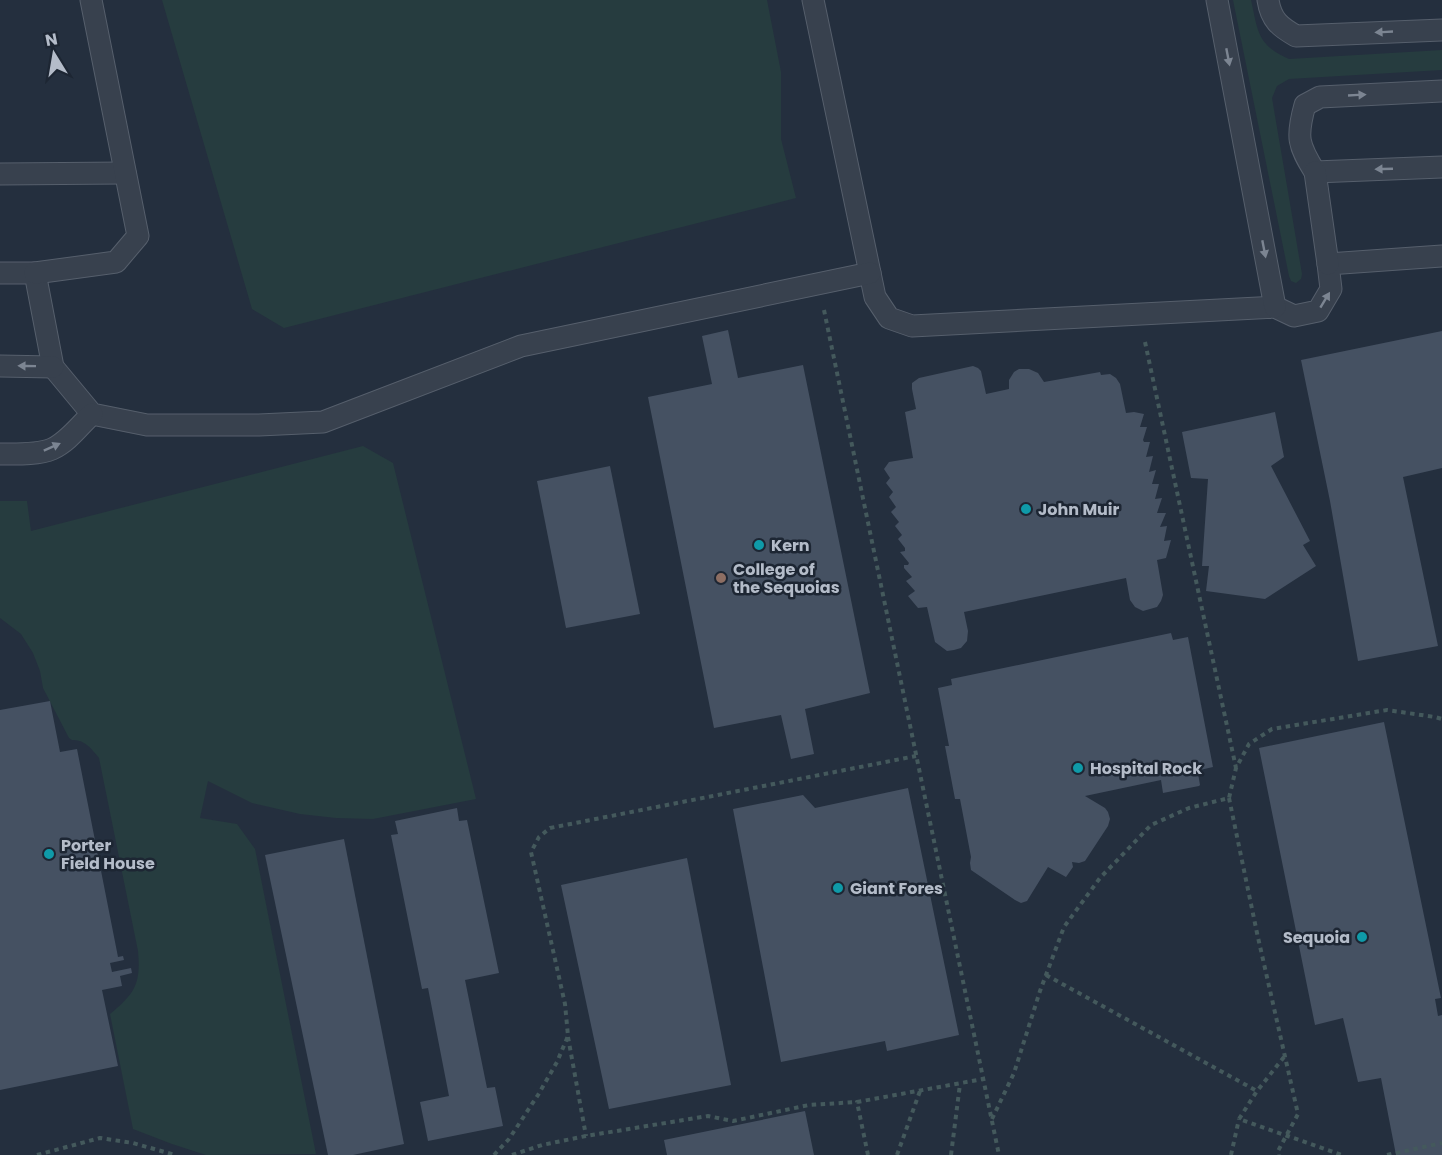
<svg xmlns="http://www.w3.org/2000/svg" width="1442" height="1155" font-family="Poppins,sans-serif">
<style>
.green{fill:#263c3f}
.building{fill:#455162}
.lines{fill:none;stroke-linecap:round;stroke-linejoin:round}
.lane-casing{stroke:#565f6c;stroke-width:23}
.path{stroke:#44595c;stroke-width:4;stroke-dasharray:4.5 4.5;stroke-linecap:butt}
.lane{stroke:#38414e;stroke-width:21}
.oneway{fill:#7c8592}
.culture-dot{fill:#0f9aa8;stroke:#1d2633;stroke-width:2}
.education-dot{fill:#8d6e63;stroke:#1d2633;stroke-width:2}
.labels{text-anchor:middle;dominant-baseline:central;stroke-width:5;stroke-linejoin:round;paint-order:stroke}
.poi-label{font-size:16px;font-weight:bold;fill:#b4bcc9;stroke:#1d2633;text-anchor:start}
</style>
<rect width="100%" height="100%" fill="#242f3e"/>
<g class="green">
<polygon points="162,0 767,0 781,72 781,139 796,198 284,328 252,309"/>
<path d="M 1233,0 L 1251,0 C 1258,31 1257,45 1289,59 L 1442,50 L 1442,70 L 1289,79 L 1277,86 L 1272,98 L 1302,274 L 1301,279 L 1296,283 L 1291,281 L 1289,276 Z"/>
<path d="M 363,446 L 393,463 L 476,799 L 373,819 L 336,818 L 300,814 L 252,803 L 208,781 L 200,818 L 237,824 L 255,849 L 316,1154 L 206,1155 L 172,1144 L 133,1129 L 110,1014 C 135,993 141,984 138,951 L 99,758 C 92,749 84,739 72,740 L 69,738 L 43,688 L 40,671 L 33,653 L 21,634 L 0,618 L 0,501 L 27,501 L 31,531 Z"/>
</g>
<g class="building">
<polygon points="728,330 738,378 803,365 870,693 805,709 814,754 791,759 781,715 714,728 648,397 712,384 702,336"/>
<polygon points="1442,331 1442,468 1403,477 1438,646 1358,661 1330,501 1301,360"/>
<polygon points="973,366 978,368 981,371 986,394 1009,389 1009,380 1014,372 1019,369 1029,369 1038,373 1044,382 1100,372 1101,375 1110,374 1116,378 1120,384 1126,413 1134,412 1144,414 1140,427 1147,427 1143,440 1144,442 1150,442 1146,457 1153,456 1149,472 1156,470 1152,484 1159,484 1155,499 1162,498 1157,513 1166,513 1160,527 1167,526 1164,541 1171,540 1166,558 1157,560 1163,595 1161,601 1157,607 1143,611 1135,607 1130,600 1126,578 964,612 968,631 967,641 961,648 954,650 947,651 935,642 927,607 918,608 908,596 915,591 906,581 912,577 904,568 904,565 908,565 909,563 900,552 905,551 905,548 898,539 902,535 895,526 899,522 891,512 896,507 889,497 893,492 886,483 890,478 884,469 889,462 913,458 905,412 916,409 912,389 912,383 919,378"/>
<polygon points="1275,412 1284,457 1271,466 1310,541 1303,545 1316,566 1265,599 1206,591 1209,566 1202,566 1208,479 1191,478 1182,432"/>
<polygon points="610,466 640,614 566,628 537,481"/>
<polygon points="1171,633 1173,640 1188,637 1213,767 1200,770 1201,772 1198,773 1200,785 1199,786 1163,793 1161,780 1085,796 1105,808 1108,812 1110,819 1108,826 1085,861 1079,863 1072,862 1073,867 1066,877 1048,867 1027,901 1021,903 1015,900 971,870 970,863 971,857 960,799 955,799 945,746 949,746 938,688 952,685 951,679"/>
<polygon points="50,701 60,752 77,749 118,957 123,956 124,960 110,963 112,972 131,968 132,973 120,976 122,986 102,990 118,1066 0,1090 0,710"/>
<polygon points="1384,722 1441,998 1435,999 1438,1016 1442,1015 1442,1155 1396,1155 1381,1078 1358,1082 1343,1018 1315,1025 1259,748"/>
<polygon points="908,788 959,1035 887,1051 885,1041 781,1062 733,809 803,795 815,808"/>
<polygon points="457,808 459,821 467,820 499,973 465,980 487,1088 495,1087 503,1126 428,1141 420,1102 449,1096 428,988 422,989 391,835 398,834 395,821"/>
<polygon points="344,839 404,1144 353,1155 328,1155 265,855"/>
<polygon points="687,858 731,1085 609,1109 561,885"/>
<polygon points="805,1111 814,1155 667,1155 664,1140"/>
</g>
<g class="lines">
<defs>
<g id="lane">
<polyline points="813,0 875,297 889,318 912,326 1275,307 1294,316 1318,311 1331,289 1328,264 1442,256"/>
<polyline points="1217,0 1275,307"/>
<path d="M 1268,0 C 1271,20 1280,27 1296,36 L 1442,30"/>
<path d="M 1442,91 L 1320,97 L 1305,105 C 1296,137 1298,145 1315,172 L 1442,167"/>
<polyline points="1315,172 1328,264"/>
<polyline points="0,174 125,173"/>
<polyline points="0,273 35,273 53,367 92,414 147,425 259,425 323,422 521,346 870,273"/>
<polyline points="35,273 116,262 138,236 91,0"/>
<polyline points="0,366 53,367"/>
<path d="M 0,454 C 16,454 38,455 52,449 C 68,442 80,425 92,414"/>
</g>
</defs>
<use href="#lane" class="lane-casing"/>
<g class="path">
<polyline points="824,310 999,1155"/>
<polyline points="1145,342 1236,768"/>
<polyline points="1229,798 1257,933 1298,1114 1278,1151 1279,1155"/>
<polyline points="1046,975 1257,1091"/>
<polyline points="568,1037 586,1136"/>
<polyline points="1284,1057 1257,1091 1239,1119 1342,1155"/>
<polyline points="992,1119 1014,1073 1040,991 1064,927 1100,878 1151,825 1189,808 1229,798 1236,768 1249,744 1272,729 1387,710 1435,717 1442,719"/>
<polyline points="37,1155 100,1138 133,1143 175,1155"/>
<polyline points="494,1155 509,1139 538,1095 557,1062 568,1036 565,1004 531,852 539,837 550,828 916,756"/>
<polyline points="512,1155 542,1145 586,1136 708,1116 733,1121 809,1105 857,1102"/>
<polyline points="868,1155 857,1102 983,1079"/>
<polyline points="897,1155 920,1091"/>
<polyline points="951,1155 960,1084"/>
<polyline points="1231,1155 1239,1119"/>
<polyline points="1387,1155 1442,1143"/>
</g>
<use href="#lane" class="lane"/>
</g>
<defs><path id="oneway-solid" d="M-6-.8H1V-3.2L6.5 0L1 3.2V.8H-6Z" transform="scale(1.5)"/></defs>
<g class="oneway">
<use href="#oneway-solid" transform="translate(1384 32) rotate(177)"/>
<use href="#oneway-solid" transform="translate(1228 57) rotate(79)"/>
<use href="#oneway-solid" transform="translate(1357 95) rotate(-3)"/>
<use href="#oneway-solid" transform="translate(1384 169) rotate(178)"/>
<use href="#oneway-solid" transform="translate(1264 249) rotate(79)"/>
<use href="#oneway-solid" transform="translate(1325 300) rotate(-59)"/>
<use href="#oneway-solid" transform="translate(27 366) rotate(-179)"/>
<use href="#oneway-solid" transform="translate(52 447) rotate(-24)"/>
</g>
<g class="culture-dot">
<circle cx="1026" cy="509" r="6"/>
<circle cx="759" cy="545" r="6"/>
<circle cx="1078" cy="768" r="6"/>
<circle cx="49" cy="854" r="6"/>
<circle cx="838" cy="888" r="6"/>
<circle cx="1362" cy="937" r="6"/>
</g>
<circle class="education-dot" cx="721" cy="578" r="6"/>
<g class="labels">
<g class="poi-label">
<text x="1038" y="509">John Muir</text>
<text x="771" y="545">Kern</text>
<text x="733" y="569">College of<tspan x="733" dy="18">the Sequoias</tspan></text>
<text x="1090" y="768">Hospital Rock</text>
<text x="61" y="845">Porter<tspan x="61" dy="18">Field House</tspan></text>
<text x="850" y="888">Giant Fores</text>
<text x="1350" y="937" text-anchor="end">Sequoia</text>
</g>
</g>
<g transform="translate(54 54) rotate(349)" stroke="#1d2633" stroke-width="4.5" paint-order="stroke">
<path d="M0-4.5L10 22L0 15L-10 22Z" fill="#b4bcc9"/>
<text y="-9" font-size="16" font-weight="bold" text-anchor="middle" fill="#b4bcc9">N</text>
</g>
</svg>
